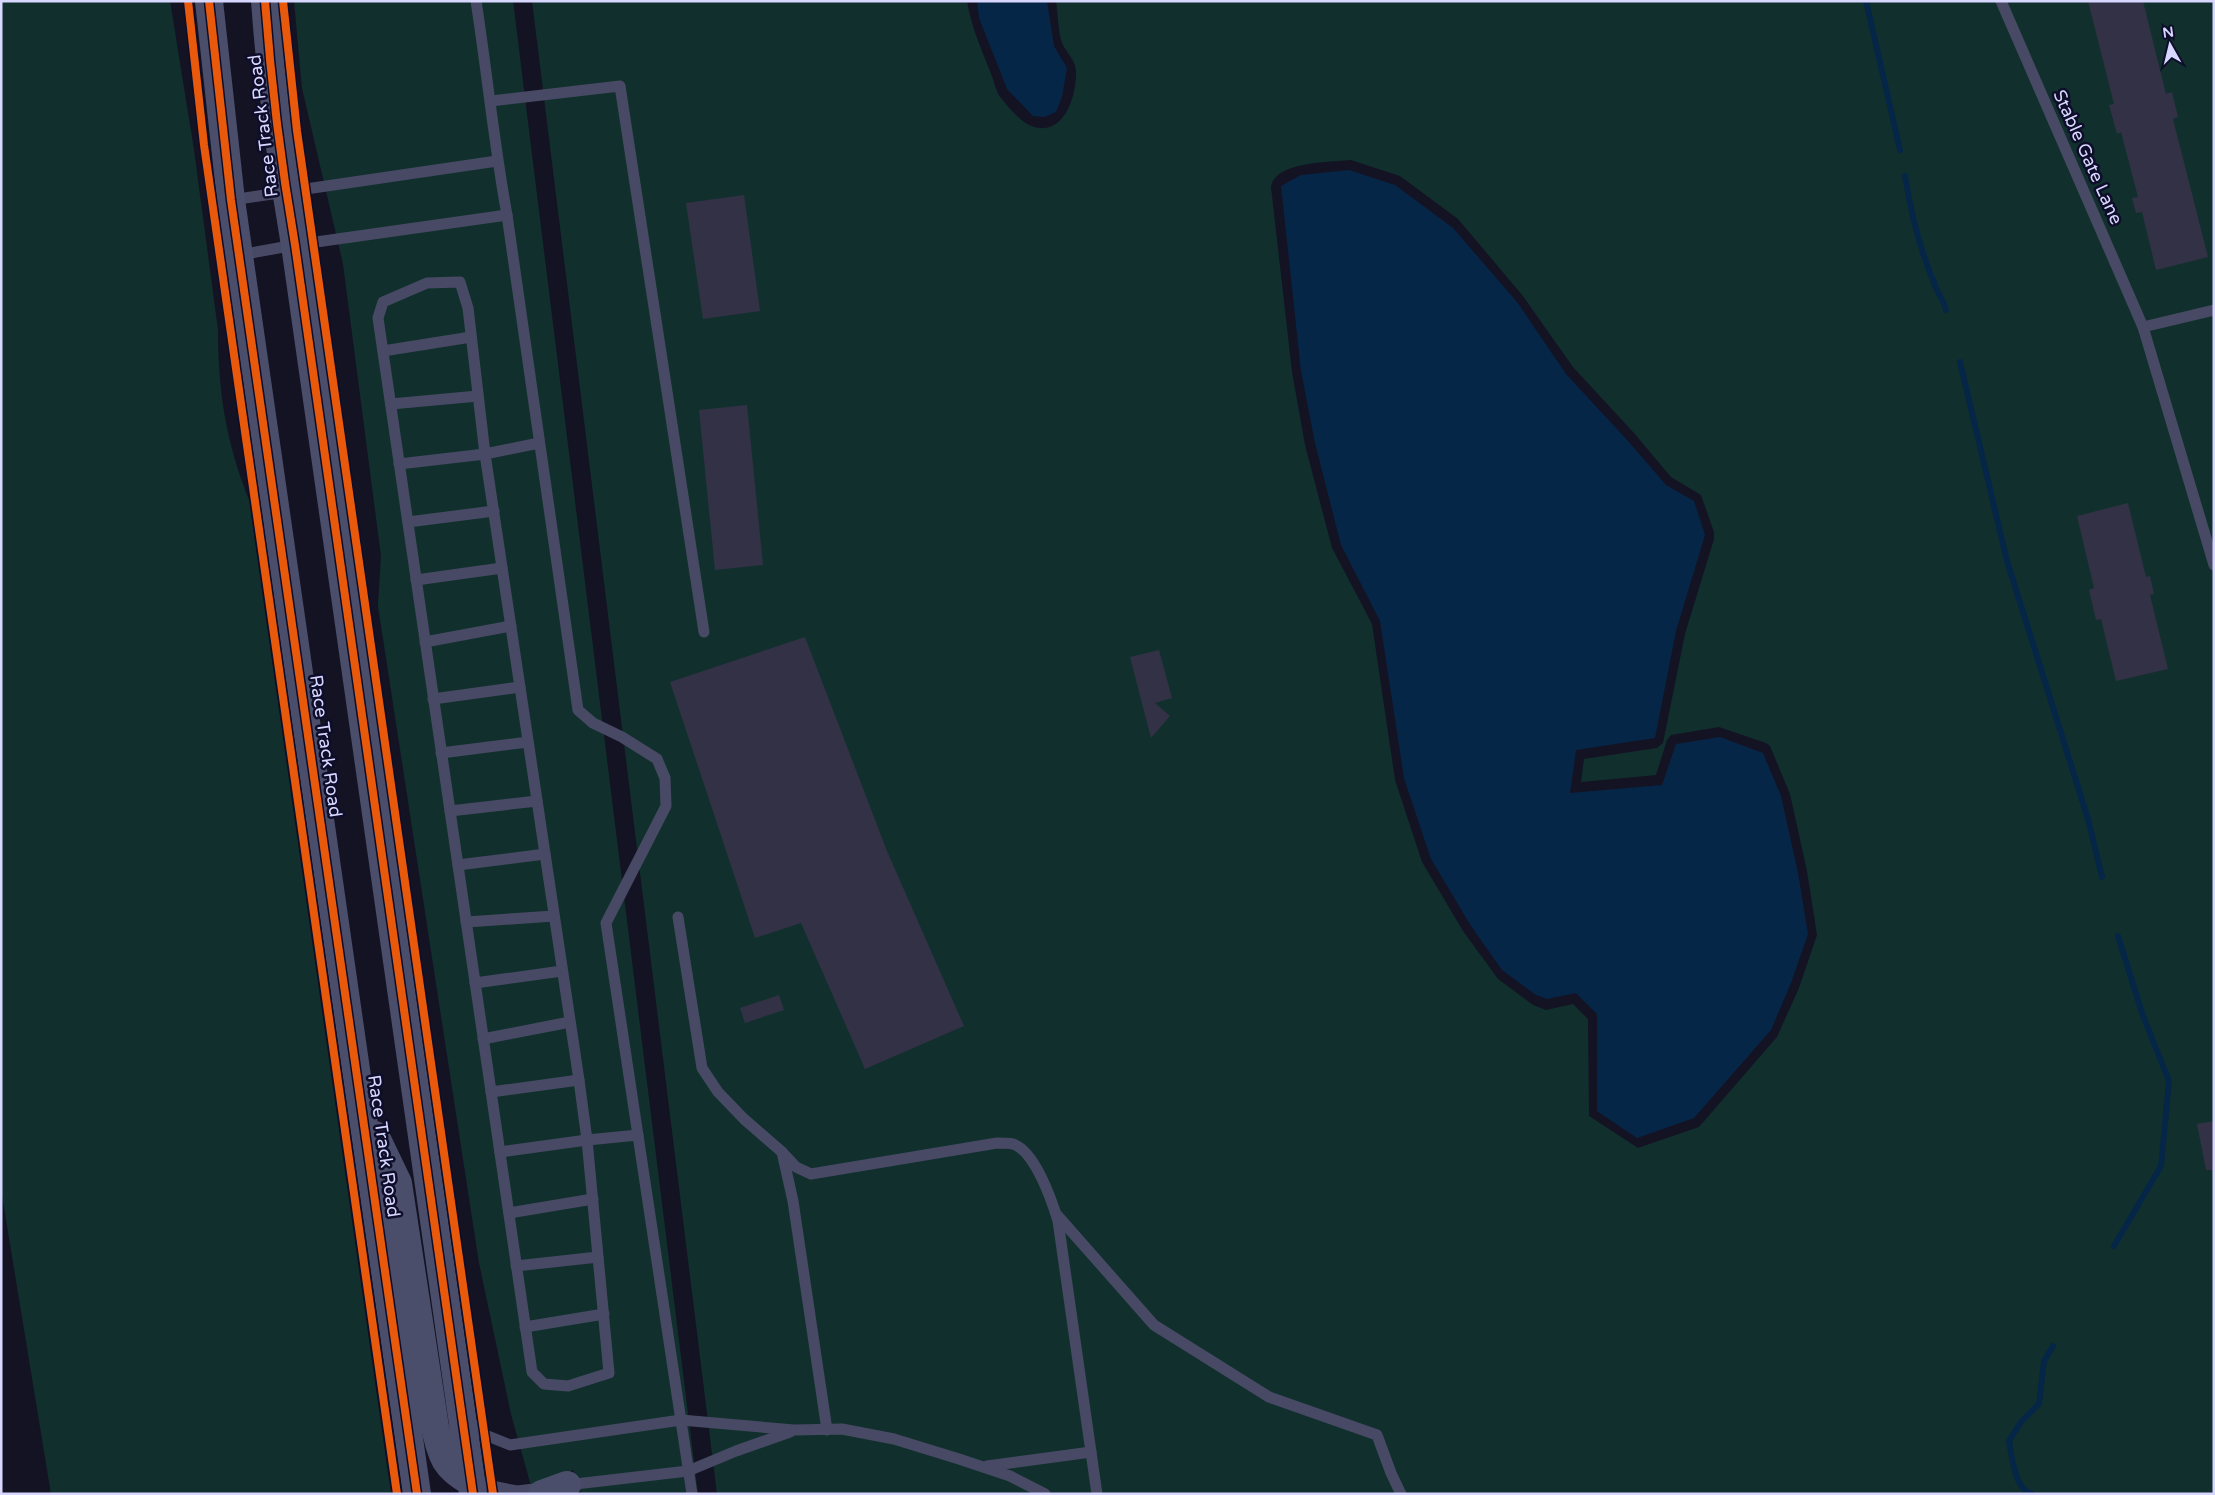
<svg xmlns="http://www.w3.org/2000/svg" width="2215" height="1495" font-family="'Varela Round',sans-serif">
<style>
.green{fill:#11302d;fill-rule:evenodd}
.water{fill:#062648}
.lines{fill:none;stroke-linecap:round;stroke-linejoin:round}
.stream{stroke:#062648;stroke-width:6}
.building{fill:#323146}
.lane{stroke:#484a65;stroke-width:11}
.secondary{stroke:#4b4e6b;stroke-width:28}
.cycleway-casing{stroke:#0e0d2a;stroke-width:11}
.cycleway{stroke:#e8590c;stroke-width:8}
.labels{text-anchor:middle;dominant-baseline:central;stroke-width:5;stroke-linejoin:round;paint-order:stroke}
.street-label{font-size:18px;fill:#d7d7ff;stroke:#0e0d2a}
</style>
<rect width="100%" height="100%" fill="#141324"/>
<g class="green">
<path d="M 1,1 L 170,1 L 194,150 L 218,330 C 218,392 226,442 249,500 L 391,1494 L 51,1494 L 1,1189 Z"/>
<polygon points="294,1 513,1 698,1494 579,1494 581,1493 573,1470 531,1486 511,1414 479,1263 378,606 381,556 343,264 302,88"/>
<path d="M 532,1 L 967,1 C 971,27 982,50 991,74 C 994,81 996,92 1001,98 C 1008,107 1019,120 1029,125 C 1062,140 1076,99 1076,74 C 1077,61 1067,54 1062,43 C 1058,31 1058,14 1056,1 L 2214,1 L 2214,1494 L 717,1494 ZM 1351,160 L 1400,176 L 1458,219 L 1523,296 L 1573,367 L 1634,433 L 1671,477 L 1701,495 L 1714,532 L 1714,539 L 1685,634 L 1663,743 L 1657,748 L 1584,759 L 1581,782 L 1656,775 L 1667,740 L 1671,735 L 1719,727 L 1766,743 L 1770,746 L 1790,794 L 1807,871 L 1817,935 L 1799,988 L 1777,1037 L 1699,1127 L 1638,1148 L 1589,1116 L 1588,1019 L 1573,1004 L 1546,1010 L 1533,1005 L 1498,979 L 1463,931 L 1422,862 L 1395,780 L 1372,624 L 1332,548 L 1305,445 L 1292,372 L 1271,187 C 1275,161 1332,162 1351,160 Z"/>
</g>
<g class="water">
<polygon points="977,1 1047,1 1054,46 1067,68 1062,97 1056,112 1044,117 1033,116 1007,89 979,18"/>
<polygon points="1349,170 1395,185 1453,228 1517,302 1566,374 1628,441 1666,485 1694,501 1705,535 1676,631 1655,738 1576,750 1570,793 1662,785 1676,744 1720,737 1763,753 1781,796 1798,873 1808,934 1791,983 1771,1030 1694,1118 1637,1138 1597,1111 1597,1014 1576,993 1547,999 1536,995 1502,970 1471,926 1431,859 1404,778 1380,621 1341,545 1315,443 1301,371 1281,186 1301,175"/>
</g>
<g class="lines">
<g class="stream">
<polyline points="1866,1 1900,150"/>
<path d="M 1905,176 C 1911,213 1920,251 1935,285 C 1938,294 1944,301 1946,310"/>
<polyline points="1960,362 2007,561 2088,819 2102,877"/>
<polyline points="2114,1246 2161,1166 2169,1081 2143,1016 2118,936"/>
<path d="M 2032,1494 C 2014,1489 2012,1456 2009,1441 L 2021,1422 L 2039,1404 L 2044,1361 L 2053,1346"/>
</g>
</g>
<g class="building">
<polygon points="2088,1 2143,1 2166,94 2172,92 2178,117 2173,119 2208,257 2156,270 2142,212 2136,213 2132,198 2138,197 2121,132 2117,134 2109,105 2114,104"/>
<polygon points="744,195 760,311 703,319 686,203"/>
<polygon points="747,405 763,565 715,570 699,410"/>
<polygon points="2128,503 2146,577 2150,576 2154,594 2150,595 2168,669 2116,681 2101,619 2096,620 2089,590 2094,588 2077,516"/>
<polygon points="805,637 887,851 964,1026 865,1069 801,923 755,938 670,682"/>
<polygon points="1159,650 1172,698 1155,703 1170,716 1151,738 1130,657"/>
<polygon points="779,995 784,1010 745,1023 740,1008"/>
<polygon points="2214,1121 2214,1170 2206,1170 2197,1124"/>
</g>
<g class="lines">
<g class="lane">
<path d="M 476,1 C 487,72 494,144 507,215 L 578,710 L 593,723 L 622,737 L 657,759 L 665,778 L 666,806 L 606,923 L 692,1494"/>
<polyline points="2001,1 2143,327 2214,310"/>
<polyline points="491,101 620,86 704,632"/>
<polyline points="231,200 497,161"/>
<polyline points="240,255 295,245 507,215"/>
<polyline points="2143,327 2214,565"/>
<polyline points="383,351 471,337"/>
<polyline points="391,404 478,396"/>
<polyline points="539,443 485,454 468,308 460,282 427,283 383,302 378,318 532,1372 544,1384 568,1386 609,1373 587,1140 638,1135"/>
<polyline points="399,464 485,454 579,1080 587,1140 500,1152"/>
<polyline points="408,522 494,511"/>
<polyline points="416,580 502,568"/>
<polyline points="425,642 511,626"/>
<polyline points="433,699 520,687"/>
<polyline points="441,753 528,742"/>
<polyline points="450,811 537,801"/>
<polyline points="458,865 545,854"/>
<polyline points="678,917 702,1068 718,1092 744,1119 782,1152 793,1201 827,1430"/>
<polyline points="466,922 554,916"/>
<polyline points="475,983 562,971"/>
<polyline points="483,1039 570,1022"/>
<polyline points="491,1092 579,1080"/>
<path d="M 782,1152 L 796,1167 L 811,1174 L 997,1143 C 1002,1143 1008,1143 1013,1144 C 1035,1151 1052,1201 1058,1221 L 1097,1494"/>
<polyline points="509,1213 593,1199"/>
<polyline points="1057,1215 1154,1325 1269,1397 1377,1435 1391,1473 1401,1494"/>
<polyline points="516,1266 598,1257"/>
<polyline points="525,1327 604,1314"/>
<polyline points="467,1418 483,1434 510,1445 681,1420 794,1430 842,1429 894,1439 959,1459 1010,1476 1045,1494"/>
<polyline points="987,1466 1091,1452"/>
<polyline points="471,1482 517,1491 543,1488"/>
<polyline points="567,1485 688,1471 736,1451 790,1432"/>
</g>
<g class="secondary">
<polyline points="209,1 231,200 417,1494"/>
<path d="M 265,1 C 271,83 281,164 295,245 L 473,1494"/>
<path d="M 375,1135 L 398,1183 L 435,1427 C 442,1457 444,1467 471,1482"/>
<polyline points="542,1494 567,1485"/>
</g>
<defs>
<g id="cycleway">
<polyline points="188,1 204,145 397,1494"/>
<polyline points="209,1 231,200 417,1494"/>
<path d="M 265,1 C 271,83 281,164 295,245 L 473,1494"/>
<polyline points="283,1 297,131 493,1494"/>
</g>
</defs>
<use href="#cycleway" class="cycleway-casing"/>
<use href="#cycleway" class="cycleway"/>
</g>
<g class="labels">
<g class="street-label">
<text transform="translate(263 126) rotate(-97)">Race Track Road</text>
<text transform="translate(2088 157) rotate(66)">Stable Gate Lane</text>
<text transform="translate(326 746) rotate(82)">Race Track Road</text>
<text transform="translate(384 1146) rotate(82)">Race Track Road</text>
</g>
</g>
<rect width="2215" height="1495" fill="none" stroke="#d7d7ff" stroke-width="5"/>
<g transform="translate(2170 45) rotate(352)" stroke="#0e0d2a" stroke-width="4" paint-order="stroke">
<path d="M0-4L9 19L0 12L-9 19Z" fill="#d7d7ff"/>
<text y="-8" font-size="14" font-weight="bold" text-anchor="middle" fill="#d7d7ff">N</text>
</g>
</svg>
